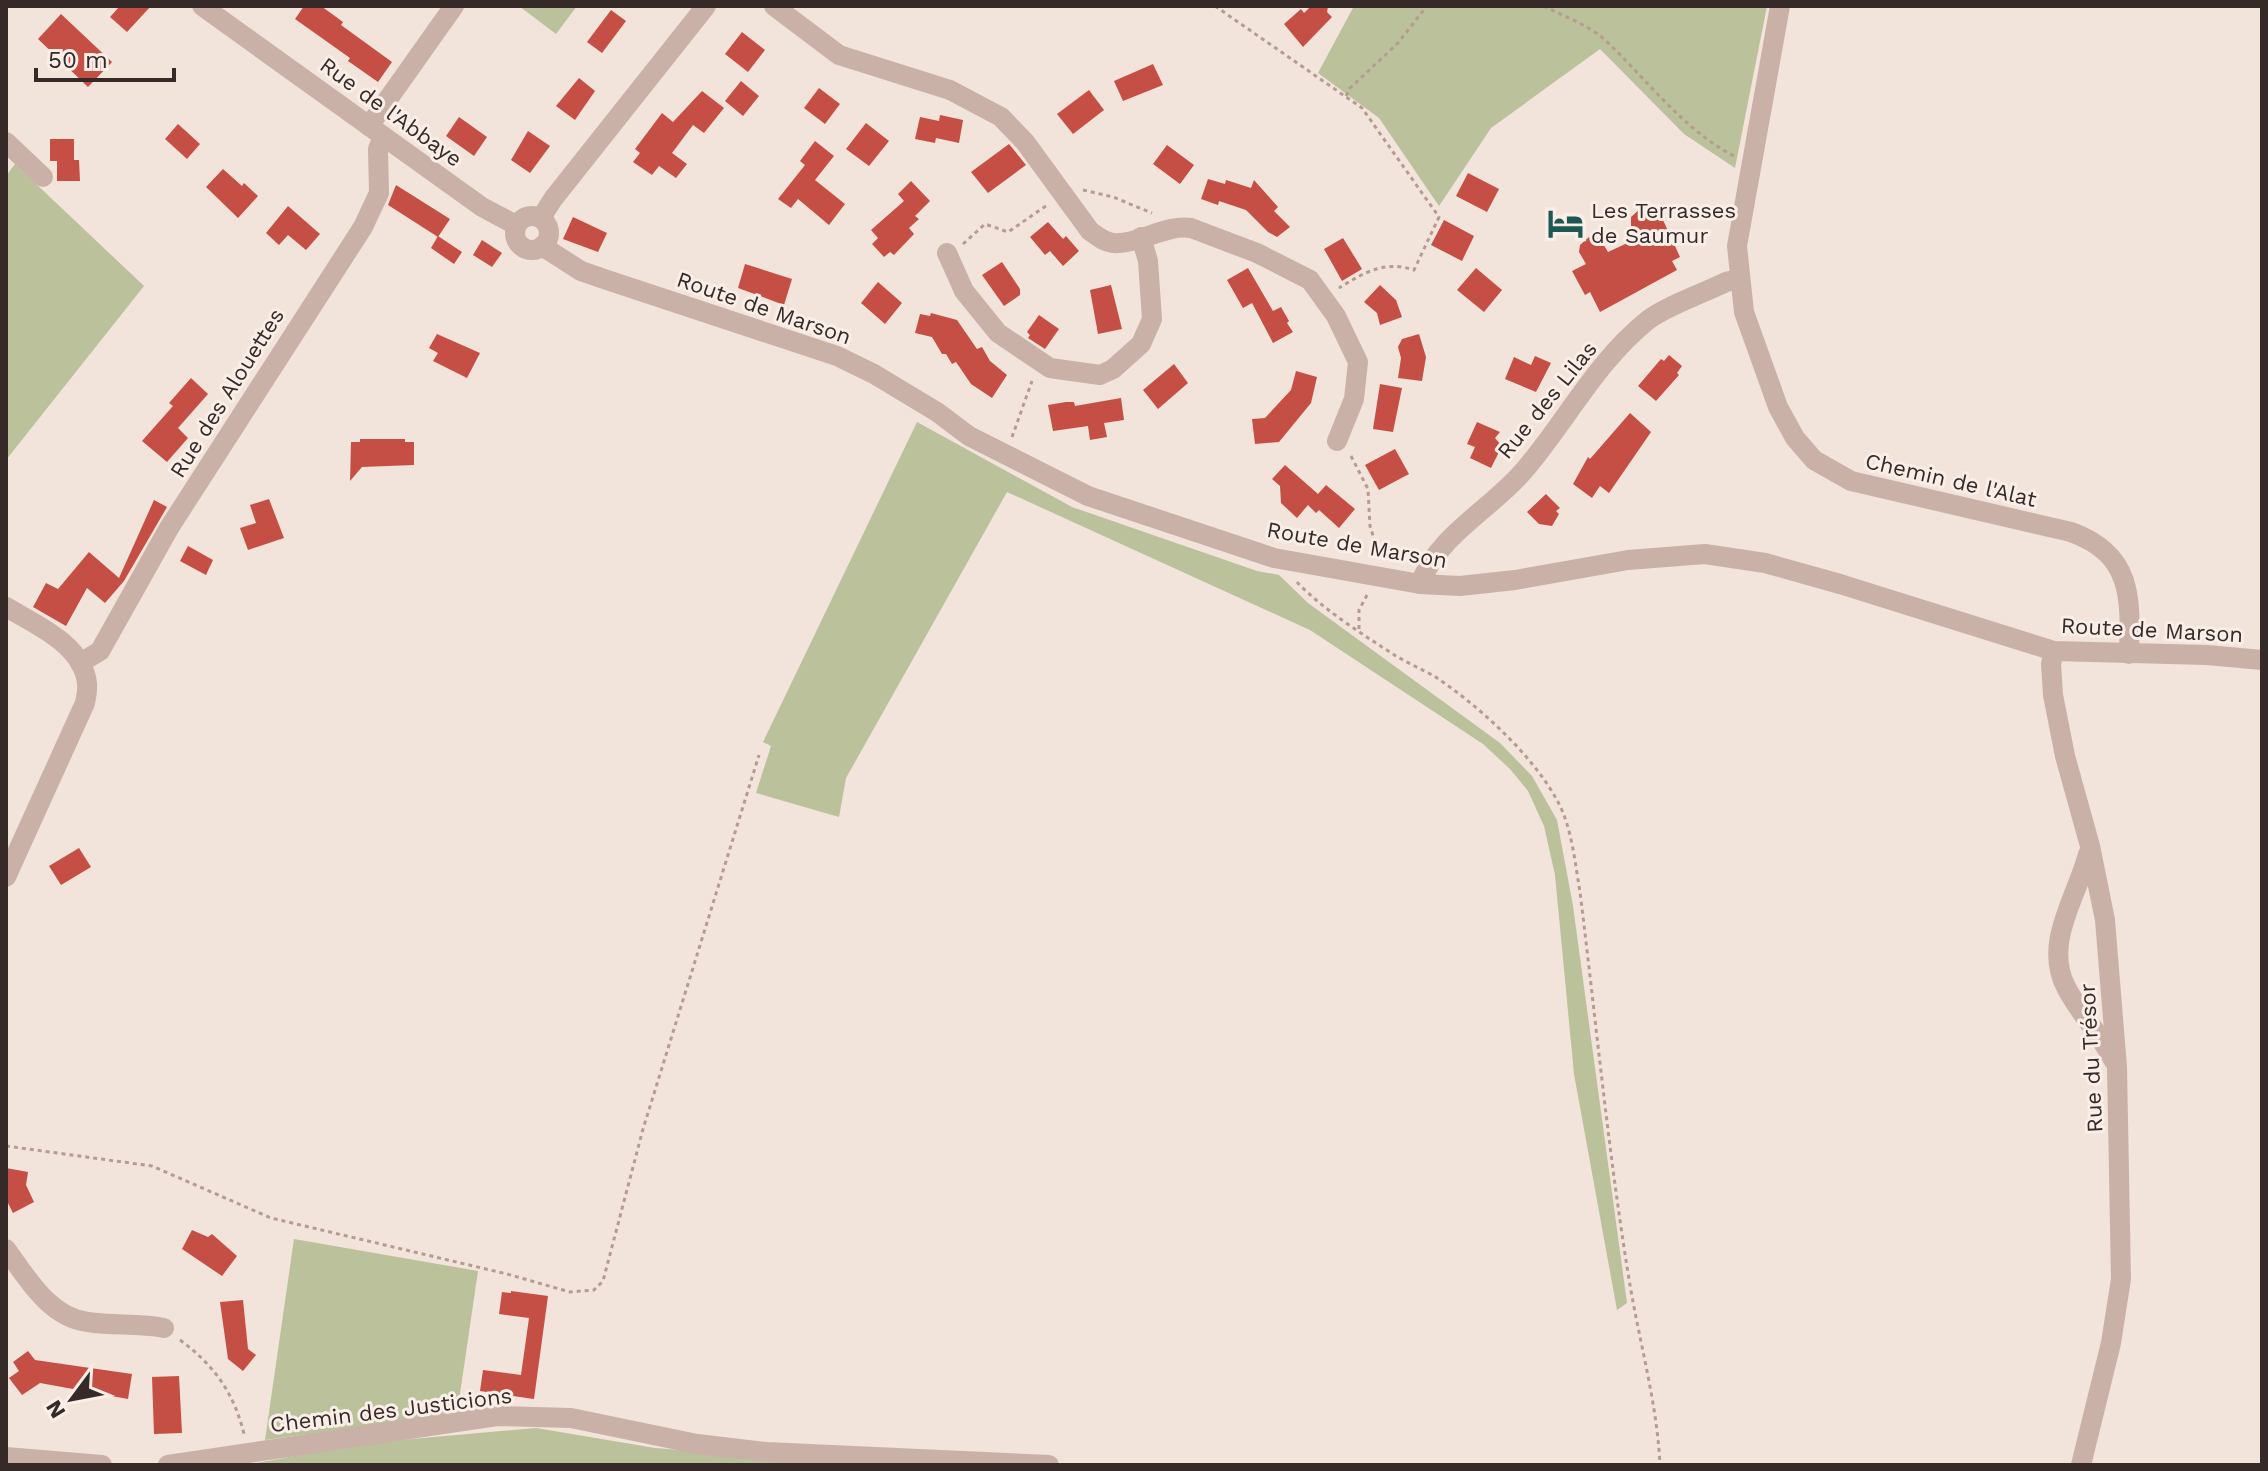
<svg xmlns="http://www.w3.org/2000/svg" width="2268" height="1471" font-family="'Work Sans',sans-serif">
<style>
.green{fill:#bac19b}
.building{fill:#c64f45}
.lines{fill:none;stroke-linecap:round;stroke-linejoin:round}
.path{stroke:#b69b91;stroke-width:3;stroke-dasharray:4 4;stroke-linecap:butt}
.minor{stroke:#cab1a7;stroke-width:20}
.labels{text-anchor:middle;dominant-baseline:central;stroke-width:6;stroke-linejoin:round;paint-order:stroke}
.street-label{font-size:22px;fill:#362a28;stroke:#f9eee8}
.poi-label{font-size:22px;fill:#362a28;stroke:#f9eee8;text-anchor:start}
</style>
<rect width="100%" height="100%" fill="#f2e3db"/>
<g class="green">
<polygon points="519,6 577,6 556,34"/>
<polygon points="1354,6 1767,6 1735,168 1684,134 1600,49 1491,128 1439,206 1379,118 1318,73"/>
<polygon points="15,164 144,286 6,460 6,176"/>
<polygon points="917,422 1072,507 1257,571 1279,575 1308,603 1500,743 1532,776 1557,820 1573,906 1627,1303 1617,1310 1574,1074 1555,875 1544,826 1528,791 1510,769 1483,744 1310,630 1007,492 846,778 839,817 756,793 771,746 763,742"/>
<polygon points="294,1239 478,1271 457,1414 265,1440"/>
<polygon points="536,1428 655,1448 873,1465 246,1465 366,1443"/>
</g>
<g class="building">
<polygon points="120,6 151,6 127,32 110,17"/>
<polygon points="304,6 321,6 343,22 341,25 392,62 378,82 348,61 350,58 295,19"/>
<polygon points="1311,6 1328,7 1327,12 1332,17 1303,47 1284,24 1301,9 1304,13"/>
<polygon points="611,10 626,21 602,53 587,42"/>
<polygon points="61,14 112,62 88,87 38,39"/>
<polygon points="742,32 765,50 748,72 725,54"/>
<polygon points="1153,64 1163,85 1123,101 1114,81"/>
<polygon points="579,78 595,91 575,120 556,106"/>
<polygon points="741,81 759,96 743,116 725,101"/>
<polygon points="819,88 840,104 825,124 804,108"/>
<polygon points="1089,90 1104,110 1073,134 1057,114"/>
<polygon points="702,91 724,108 704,133 693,125 672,153 687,164 676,178 659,166 652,175 633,162 640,153 635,149 662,113 673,122"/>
<polygon points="940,115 963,120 959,143 936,138 935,143 915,139 920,117 939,121"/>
<polygon points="459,117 487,137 474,156 446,136"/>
<polygon points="866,123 889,141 869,166 846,149"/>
<polygon points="178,124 200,144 187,159 165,139"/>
<polygon points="528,131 550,146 530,173 511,160"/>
<polygon points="50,139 74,139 74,160 79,160 80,181 57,181 57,161 50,161"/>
<polygon points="815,141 834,156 815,180 845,204 829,225 798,199 791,208 778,199 805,165 800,161"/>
<polygon points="1009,144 1026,165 988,193 971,172"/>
<polygon points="1167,145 1194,165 1180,184 1153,164"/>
<polygon points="223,169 242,186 244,183 258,196 238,218 206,187"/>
<polygon points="1468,173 1499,189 1487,212 1456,196"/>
<polygon points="1208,179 1225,184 1226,180 1251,188 1254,180 1278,207 1274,211 1290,227 1277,237 1268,232 1246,210 1219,201 1218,205 1201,199"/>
<polygon points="911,181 930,201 915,216 919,219 909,228 914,234 894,255 890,252 884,257 872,244 878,238 871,230 904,201 898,194"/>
<polygon points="396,185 450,219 438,237 388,205"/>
<polygon points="288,206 320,234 306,250 288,235 279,245 266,233"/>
<polygon points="1642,207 1650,207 1663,220 1680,257 1672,261 1677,270 1600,312 1590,292 1585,295 1572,271 1586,264 1579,252 1580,245 1589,237 1596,237 1602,242 1608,252 1636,239 1631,228 1631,217"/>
<polygon points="573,217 607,233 598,252 563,239"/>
<polygon points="1444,220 1474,236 1462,261 1431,245"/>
<polygon points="1048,222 1063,239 1066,236 1079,251 1063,266 1050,251 1045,255 1030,237"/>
<polygon points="438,236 462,252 454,264 431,248"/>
<polygon points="1343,238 1362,269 1342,281 1324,249"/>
<polygon points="482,240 502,253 492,267 473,255"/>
<polygon points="1002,262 1020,289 1020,295 1004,306 982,275"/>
<polygon points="745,264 792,279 784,305 738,288"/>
<polygon points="1248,268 1273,311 1281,307 1289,321 1287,323 1293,332 1273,343 1252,303 1243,308 1227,280"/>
<polygon points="1476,268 1502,290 1484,312 1457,290"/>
<polygon points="878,282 902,303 885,324 861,303"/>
<polygon points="1111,285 1122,329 1098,334 1090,290"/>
<polygon points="1380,285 1396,300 1402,317 1380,325 1377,313 1364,302"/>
<polygon points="931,313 957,320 977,349 982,347 990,361 1007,375 992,398 971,384 956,362 952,364 946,354 942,354 932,337 915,333 920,314 930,316"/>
<polygon points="1039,315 1059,329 1045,349 1028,338 1030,335 1027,332"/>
<polygon points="437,334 480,353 467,378 433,361 438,353 429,348"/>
<polygon points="1419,334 1426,357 1422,381 1398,378 1401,358 1398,347 1402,339"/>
<polygon points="1669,355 1682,366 1677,373 1679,375 1656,401 1638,386 1661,359 1664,361"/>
<polygon points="1535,356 1551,363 1536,392 1505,379 1514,357 1531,365"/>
<polygon points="1174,364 1188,383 1158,409 1143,390"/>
<polygon points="1296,371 1317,377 1311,403 1279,442 1255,444 1252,419 1265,418 1291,390"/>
<polygon points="191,378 208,394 178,428 188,438 167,462 142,441 173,406 169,403"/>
<polygon points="1380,384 1402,388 1393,432 1373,429"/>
<polygon points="1121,398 1124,420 1104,423 1107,437 1090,440 1088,426 1053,431 1048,405 1066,402 1074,402 1075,406"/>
<polygon points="1630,413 1651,432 1609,493 1600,486 1592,498 1573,484 1588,457 1590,459"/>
<polygon points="1477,422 1500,432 1495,438 1502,446 1491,468 1470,458 1475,447 1467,444"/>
<polygon points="360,439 405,439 405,442 414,442 414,465 362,467 350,481 351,442 360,442"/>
<polygon points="1395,449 1409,474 1379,490 1365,465"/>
<polygon points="1285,465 1318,494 1326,485 1355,509 1339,528 1319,510 1316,513 1308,505 1297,518 1281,503 1280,486 1272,479"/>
<polygon points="1546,494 1560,508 1556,511 1559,514 1552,526 1539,524 1527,512"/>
<polygon points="269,499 284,538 248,550 240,528 256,523 250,505"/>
<polygon points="154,500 167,507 124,581 105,603 87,588 66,626 33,607 46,583 58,589 89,552 119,578"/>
<polygon points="188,546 213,560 206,575 180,561"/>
<polygon points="79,848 91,867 61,885 49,866"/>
<polygon points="6,1168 28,1172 26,1185 34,1202 13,1213 6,1199"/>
<polygon points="192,1230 208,1237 212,1234 237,1256 222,1276 182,1249"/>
<polygon points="511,1291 548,1296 534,1399 480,1391 483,1370 521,1375 529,1318 499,1314 502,1292 511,1293"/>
<polygon points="243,1300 248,1349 256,1355 243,1371 228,1359 220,1302"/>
<polygon points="28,1351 35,1360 132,1374 128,1399 40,1383 22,1395 9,1378 19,1371 13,1362"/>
<polygon points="179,1376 182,1433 154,1434 152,1377"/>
</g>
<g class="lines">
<g class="path">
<path d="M 1215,6 L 1362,108 L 1439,217 L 1414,270 C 1385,260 1363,273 1339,288"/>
<path d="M 1544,6 C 1563,16 1588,25 1604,39 C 1647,79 1681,128 1734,156"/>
<polyline points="1346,96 1350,88 1397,44 1427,6"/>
<polyline points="1083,190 1113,197 1152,213"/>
<polyline points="963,244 985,224 1008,232 1046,206"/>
<polyline points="1012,437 1032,381"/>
<polyline points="1351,456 1368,489 1370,526 1380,558"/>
<path d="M 1297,582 C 1322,609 1365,636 1396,656 C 1408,663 1421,669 1434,676 C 1478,705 1533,755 1558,802 C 1572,828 1575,863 1580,892 C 1596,1021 1608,1150 1629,1279 C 1639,1341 1657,1402 1660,1465"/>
<polyline points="1359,629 1359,610 1367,595"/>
<polyline points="6,1146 152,1166 271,1218 507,1274 570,1292 594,1290 603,1281 643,1129 759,755"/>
<path d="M 180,1340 C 214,1365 234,1393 244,1434"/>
</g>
<g class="minor">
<polyline points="202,6 482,207 516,225"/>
<path d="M 774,6 L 839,55 L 950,90 L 1001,117 L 1025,142 L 1090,231 C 1097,236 1104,242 1113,243 C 1139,245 1165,224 1191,228 L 1257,253 L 1310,280 L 1336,316 L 1358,362 L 1354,399 L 1337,441"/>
<path d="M 1780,6 L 1737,246 L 1744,312 L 1778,407 L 1795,438 L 1814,460 L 1851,481 L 2071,532 C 2132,554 2131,597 2129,654"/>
<polyline points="369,126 454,6"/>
<polyline points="6,142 43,177"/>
<circle cx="532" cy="233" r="17"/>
<polyline points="541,218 553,199 706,6"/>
<polyline points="542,246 581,271 607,280 837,356 874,374 937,412 969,436 1088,496 1274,558 1420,584 1460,586 1515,580 1628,560 1705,554 1765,563 1840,584 2054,651 2207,655 2262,660"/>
<polyline points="947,253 964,291 998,333 1050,368 1100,375 1113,369 1141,344 1152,319 1148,261 1141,237"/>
<path d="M 1420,584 C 1439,533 1494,508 1527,467 C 1568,418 1597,361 1648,320 C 1666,306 1704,293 1726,282 L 1738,279"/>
<path d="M 6,607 C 35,624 84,645 87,684 C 88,690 86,697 85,703 L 6,877"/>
<polyline points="2054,651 2051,664 2053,695 2065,756 2090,846 2105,920 2117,1067 2121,1279 2111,1343 2081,1465"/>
<polyline points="80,663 100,651 169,528 363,227 379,193 378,149 383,136"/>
<path d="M 2088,854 C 2077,897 2043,943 2066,987 C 2079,1013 2101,1035 2114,1061"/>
<path d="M 6,1249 C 27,1278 50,1318 88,1322 C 114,1326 139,1323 164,1328"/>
<polyline points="6,1457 102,1465"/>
<polyline points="168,1465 497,1416 571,1418 697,1444 766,1452 1049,1465"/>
</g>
</g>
<defs>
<symbol id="hotel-bare" viewBox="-9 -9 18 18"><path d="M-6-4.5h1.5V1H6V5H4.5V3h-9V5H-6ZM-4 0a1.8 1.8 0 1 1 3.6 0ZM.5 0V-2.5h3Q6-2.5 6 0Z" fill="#1d5852" stroke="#f9eee8" stroke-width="2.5" paint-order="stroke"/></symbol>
</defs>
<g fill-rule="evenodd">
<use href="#hotel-bare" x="1540" y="198" width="51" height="51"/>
</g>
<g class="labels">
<g class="street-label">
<text transform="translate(391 112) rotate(36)">Rue de l'Abbaye</text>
<text transform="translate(764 308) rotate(19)">Route de Marson</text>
<text transform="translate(227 393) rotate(-58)">Rue des Alouettes</text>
<text transform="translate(1547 400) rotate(-51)">Rue des Lilas</text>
<text transform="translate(1951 480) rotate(13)">Chemin de l'Alat</text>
<text transform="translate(1357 545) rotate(10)">Route de Marson</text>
<text transform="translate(2152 630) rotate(3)">Route de Marson</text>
<text transform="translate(2091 1058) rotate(-93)">Rue du Trésor</text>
<text transform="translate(391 1410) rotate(-7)">Chemin des Justicions</text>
</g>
<g class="poi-label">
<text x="1591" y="210">Les Terrasses<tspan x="1591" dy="25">de Saumur</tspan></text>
</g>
</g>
<rect width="2268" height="1471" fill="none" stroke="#362a28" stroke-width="16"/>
<g transform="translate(72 1399) rotate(238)" stroke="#f9eee8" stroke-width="6" paint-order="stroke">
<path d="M0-6L14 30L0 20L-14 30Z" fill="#362a28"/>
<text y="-12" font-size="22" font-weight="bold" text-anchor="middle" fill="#362a28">N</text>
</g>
<path d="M36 68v12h138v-12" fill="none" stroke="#362a28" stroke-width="4"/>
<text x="48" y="68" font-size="24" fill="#362a28" stroke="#f9eee8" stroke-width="6" paint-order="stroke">50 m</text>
</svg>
